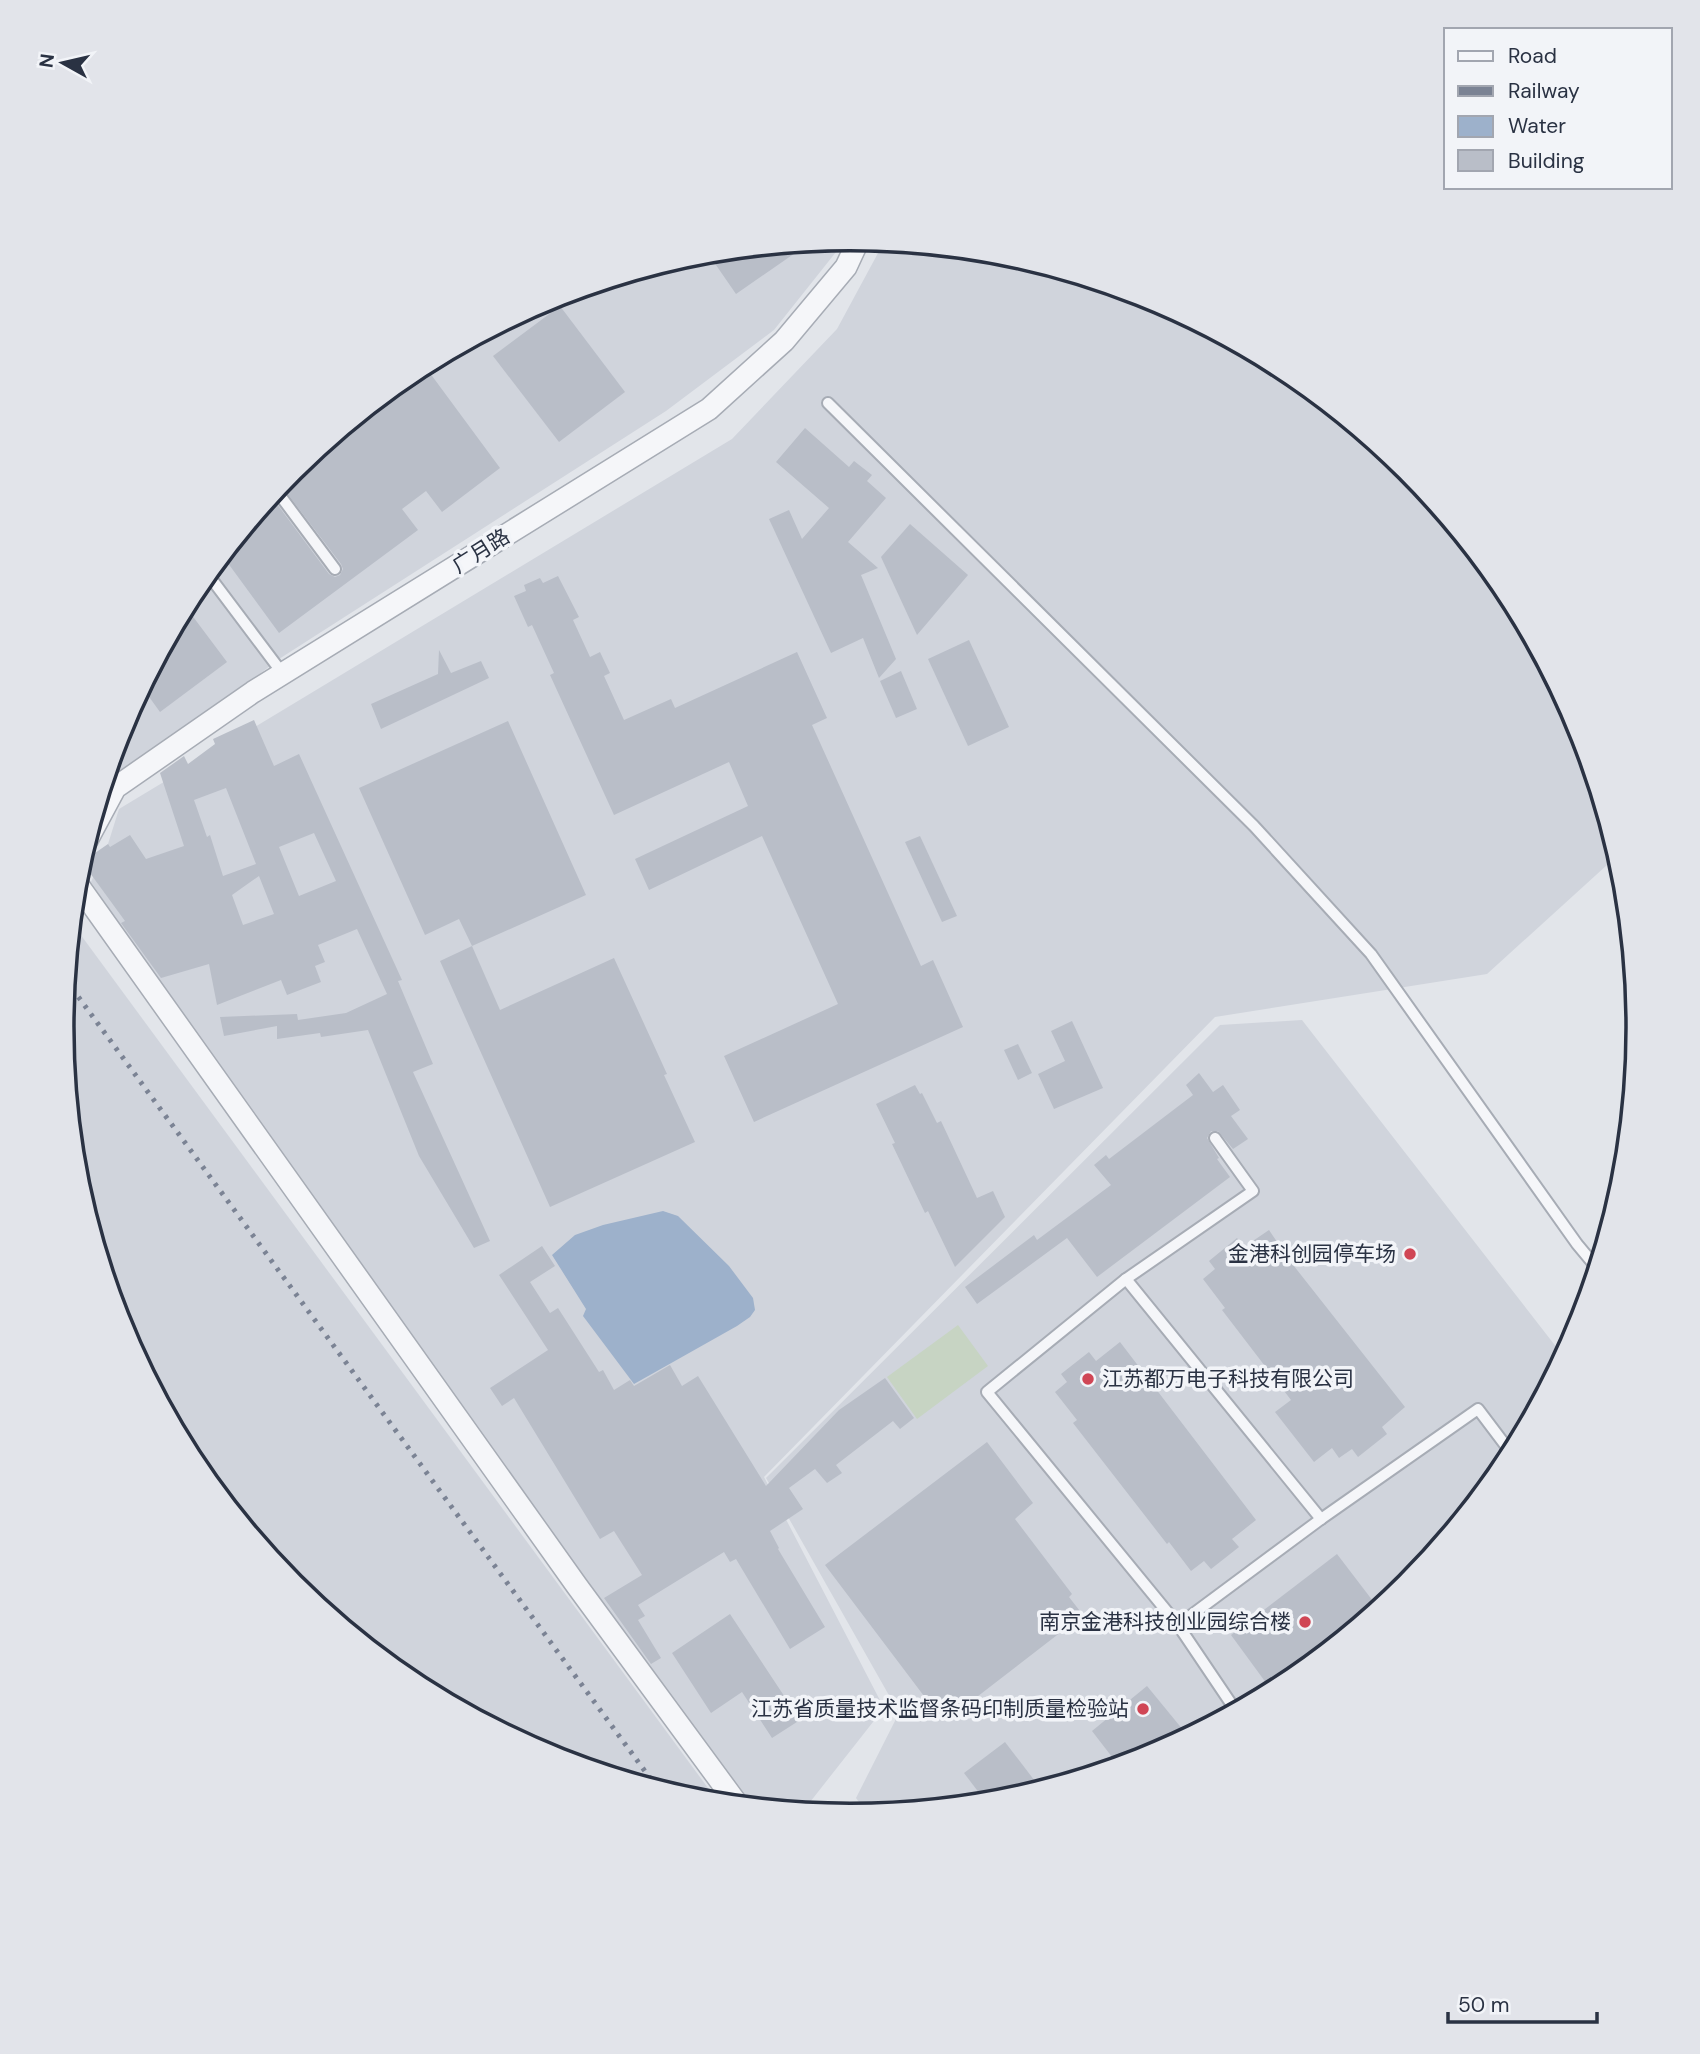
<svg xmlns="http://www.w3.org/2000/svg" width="1700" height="2054" font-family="'DM Sans','Noto Sans SC',sans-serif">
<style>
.built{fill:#d0d4dc}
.green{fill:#c7d4c3}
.water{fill:#9db1cb}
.building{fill:#b9bec8;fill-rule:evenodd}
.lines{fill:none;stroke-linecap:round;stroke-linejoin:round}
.service-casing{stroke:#a7acb5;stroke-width:14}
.minor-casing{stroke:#a7acb5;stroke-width:24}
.service{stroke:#f5f6f9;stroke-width:10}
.minor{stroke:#f5f6f9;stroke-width:21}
.rail{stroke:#7b8394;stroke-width:5;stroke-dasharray:3.5 7;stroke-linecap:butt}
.poi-dot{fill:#d04655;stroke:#f2f4f8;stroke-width:2.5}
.labels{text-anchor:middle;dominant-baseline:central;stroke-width:7;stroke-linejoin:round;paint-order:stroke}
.street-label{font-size:21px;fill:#2a3243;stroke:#f2f4f8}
.poi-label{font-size:21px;fill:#2a3243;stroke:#f2f4f8;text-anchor:end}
.rim{fill:none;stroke:#2a3243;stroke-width:3.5}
</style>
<rect width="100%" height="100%" fill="#e2e5ea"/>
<g class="built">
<polygon points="841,239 836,252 774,330 666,411 279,659 99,798 121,725 194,588 293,469 412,371 549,298 697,253"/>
<polygon points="884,242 1004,253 1152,298 1289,371 1408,470 1506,589 1579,726 1618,855 1487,974 1215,1017 764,1477 884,1708 803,1811 742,1805 346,1259 91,882 108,844 119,809 732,439 837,329"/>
<polygon points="72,923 719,1803 696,1801 548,1756 411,1683 292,1584 194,1465 121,1328 76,1180 61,1027"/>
<polygon points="1302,1020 1564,1357 1506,1466 1407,1585 1288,1683 1151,1756 1003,1801 868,1814 856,1798 899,1713 766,1478 1220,1025"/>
</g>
<polygon class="green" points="958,1325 988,1366 917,1419 887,1377"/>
<polygon class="water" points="663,1211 678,1216 729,1266 753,1298 755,1310 750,1317 737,1326 634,1384 583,1316 586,1309 552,1255 575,1235 603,1225"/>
<g class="building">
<polygon points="811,242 736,294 707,252 739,249"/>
<polygon points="560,306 625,392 559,442 493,356"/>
<polygon points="424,365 500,468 442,512 426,491 402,509 418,530 279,633 222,555 271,496 329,574 335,577 340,575 343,569 341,564 280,484 293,469 412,371"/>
<polygon points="805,428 849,467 854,461 872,475 867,481 886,498 848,542 878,568 861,575 896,659 879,678 863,638 831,653 769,519 789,510 802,539 829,508 776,462"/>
<polygon points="910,524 968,575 917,635 881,557"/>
<polygon points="558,576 579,617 573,620 590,657 600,652 610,673 604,676 624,720 671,699 675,708 797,652 827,718 812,725 921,966 933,960 963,1027 754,1122 724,1056 838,1004 762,836 649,890 635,859 748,806 729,762 614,815 550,675 554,673 532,625 528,627 514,596 526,591 524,585 540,578 543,583"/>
<polygon points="185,606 227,662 160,712 142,687"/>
<polygon points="969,640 1009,727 968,746 928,659"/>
<polygon points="439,650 451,673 481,661 489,678 381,729 371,704 438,674"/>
<polygon points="901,671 917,709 896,718 880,681"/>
<path d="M 254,720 L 274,766 L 299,754 L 402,980 L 398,981 L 433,1064 L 413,1072 L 490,1241 L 474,1248 L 419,1156 L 368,1030 L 321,1037 L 320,1033 L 277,1039 L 277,1026 L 224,1036 L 220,1017 L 297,1014 L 298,1020 L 346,1013 L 387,994 L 357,929 L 318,945 L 325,962 L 315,966 L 321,982 L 287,995 L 281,980 L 217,1005 L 209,964 L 161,978 L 121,923 L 125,921 L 82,862 L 108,844 L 110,847 L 130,835 L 146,859 L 184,846 L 160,773 L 184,756 L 188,764 L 215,744 L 213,739 ZM 226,788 L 256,864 L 223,876 L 210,835 L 207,837 L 194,800 ZM 314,833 L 336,881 L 299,896 L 279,847 ZM 259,876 L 274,914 L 243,925 L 232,895 Z"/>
<polygon points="508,721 586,895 472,946 459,919 425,935 359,788"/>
<polygon points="920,836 957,916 942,922 905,842"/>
<polygon points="472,946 500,1010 614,958 667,1074 664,1075 695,1142 550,1207 440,961"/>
<polygon points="1072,1021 1103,1088 1054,1109 1038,1074 1065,1061 1051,1031"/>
<polygon points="1018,1044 1032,1073 1018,1080 1004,1050"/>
<polygon points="1199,1073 1213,1092 1223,1085 1240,1110 1231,1116 1248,1139 1233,1149 1218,1131 1211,1131 1207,1138 1219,1158 1217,1159 1230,1177 1097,1277 1067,1238 977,1304 965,1287 1034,1235 1037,1240 1111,1185 1094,1165 1106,1155 1109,1159 1193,1095 1186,1085"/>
<polygon points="915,1085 920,1094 922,1093 937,1123 941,1121 977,1198 993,1191 1005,1217 955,1267 928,1211 925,1213 892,1144 895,1143 876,1104"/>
<polygon points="1269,1230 1290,1261 1405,1407 1382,1427 1387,1434 1358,1457 1352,1449 1339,1458 1332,1448 1314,1462 1275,1412 1291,1400 1222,1310 1225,1308 1203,1279 1215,1269 1209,1261 1237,1238 1244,1247"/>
<polygon points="542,1246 555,1266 530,1282 550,1313 558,1308 599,1372 603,1370 614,1390 630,1380 634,1386 670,1365 682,1386 698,1376 766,1486 839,1410 885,1378 914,1418 900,1429 893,1421 836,1465 842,1473 827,1483 815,1469 789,1488 803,1509 770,1531 779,1548 778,1549 825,1627 790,1649 736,1559 730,1562 724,1552 638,1605 645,1616 638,1620 661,1658 651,1664 604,1598 642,1575 614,1531 600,1539 514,1398 502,1406 490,1388 548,1350 499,1275"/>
<polygon points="1120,1342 1256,1520 1232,1539 1239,1547 1211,1569 1204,1561 1191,1571 1169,1542 1167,1544 1073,1423 1077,1420 1055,1392 1067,1382 1061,1374 1089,1352 1096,1361"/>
<polygon points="987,1442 1033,1503 1015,1519 1072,1594 1069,1597 1083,1615 947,1720 933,1701 930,1704 825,1565"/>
<polygon points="1337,1554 1379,1609 1288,1683 1272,1691 1231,1635"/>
<polygon points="730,1614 800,1720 772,1738 742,1692 711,1713 672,1653"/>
<polygon points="1147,1686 1188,1736 1151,1756 1119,1766 1092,1731"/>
<polygon points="1005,1742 1041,1789 1003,1801 986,1802 964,1773"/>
</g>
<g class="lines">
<defs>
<g id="service">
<polyline points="828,403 1254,826 1371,954 1577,1244 1597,1268"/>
<polyline points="276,490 335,569"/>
<polyline points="207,573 283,674"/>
<polyline points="1215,1138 1253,1191 1126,1279 987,1392 1178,1625 1236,1711"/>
<polyline points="1126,1279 1321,1519"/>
<polyline points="1178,1625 1321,1519 1478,1409 1512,1454"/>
</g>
<g id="minor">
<polyline points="86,842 115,788 253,692 709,409 784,341 846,267 859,239"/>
<polyline points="76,882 577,1586 738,1805"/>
</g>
</defs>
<use href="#service" class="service-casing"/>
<use href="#minor" class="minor-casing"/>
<use href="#service" class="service"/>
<use href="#minor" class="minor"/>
<polyline class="rail" points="66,980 658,1789"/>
</g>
<g class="poi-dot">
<circle cx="1410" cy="1254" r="7"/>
<circle cx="1088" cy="1379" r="7"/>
<circle cx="1305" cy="1622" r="7"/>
<circle cx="1143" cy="1709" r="7"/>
</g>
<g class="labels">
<g class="street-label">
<text transform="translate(481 551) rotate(-32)">广月路</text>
</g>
<g class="poi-label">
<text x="1396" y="1254">金港科创园停车场</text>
<text x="1102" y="1379" text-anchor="start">江苏都万电子科技有限公司</text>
<text x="1291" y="1622">南京金港科技创业园综合楼</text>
<text x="1129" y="1709">江苏省质量技术监督条码印制质量检验站</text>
</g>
</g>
<path d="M0 0H1700V2054H0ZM74 1027a776 776 0 1 1 1552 0a776 776 0 1 1-1552 0Z" fill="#e2e4ea" fill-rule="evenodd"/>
<path class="rim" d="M74 1027a776 776 0 1 1 1552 0a776 776 0 1 1-1552 0Z"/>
<rect x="1444" y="28" width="228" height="161" fill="#f2f4f8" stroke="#a2a6b0" stroke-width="2"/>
<rect x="1458" y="51" width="35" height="10" fill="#f5f6f9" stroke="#a2a6b0" stroke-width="2"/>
<text x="1508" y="63" font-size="21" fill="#2a3243">Road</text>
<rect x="1458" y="86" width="35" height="10" fill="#7b8394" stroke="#a2a6b0" stroke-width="2"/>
<text x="1508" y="98" font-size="21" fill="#2a3243">Railway</text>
<rect x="1458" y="116" width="35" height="21" fill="#9db1cb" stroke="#a2a6b0" stroke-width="2"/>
<text x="1508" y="133" font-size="21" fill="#2a3243">Water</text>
<rect x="1458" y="150" width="35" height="21" fill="#b9bec8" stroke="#a2a6b0" stroke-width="2"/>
<text x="1508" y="168" font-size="21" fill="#2a3243">Building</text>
<g transform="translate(63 63) rotate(278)" stroke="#f2f4f8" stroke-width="5" paint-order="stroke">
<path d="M0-5L12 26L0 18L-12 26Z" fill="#2a3243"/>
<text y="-10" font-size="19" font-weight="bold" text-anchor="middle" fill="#2a3243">N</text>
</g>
<path d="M1448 2012v10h149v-10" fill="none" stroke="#2a3243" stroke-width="3.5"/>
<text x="1458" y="2012" font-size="21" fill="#2a3243" stroke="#f2f4f8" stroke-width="5" paint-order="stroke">50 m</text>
</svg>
